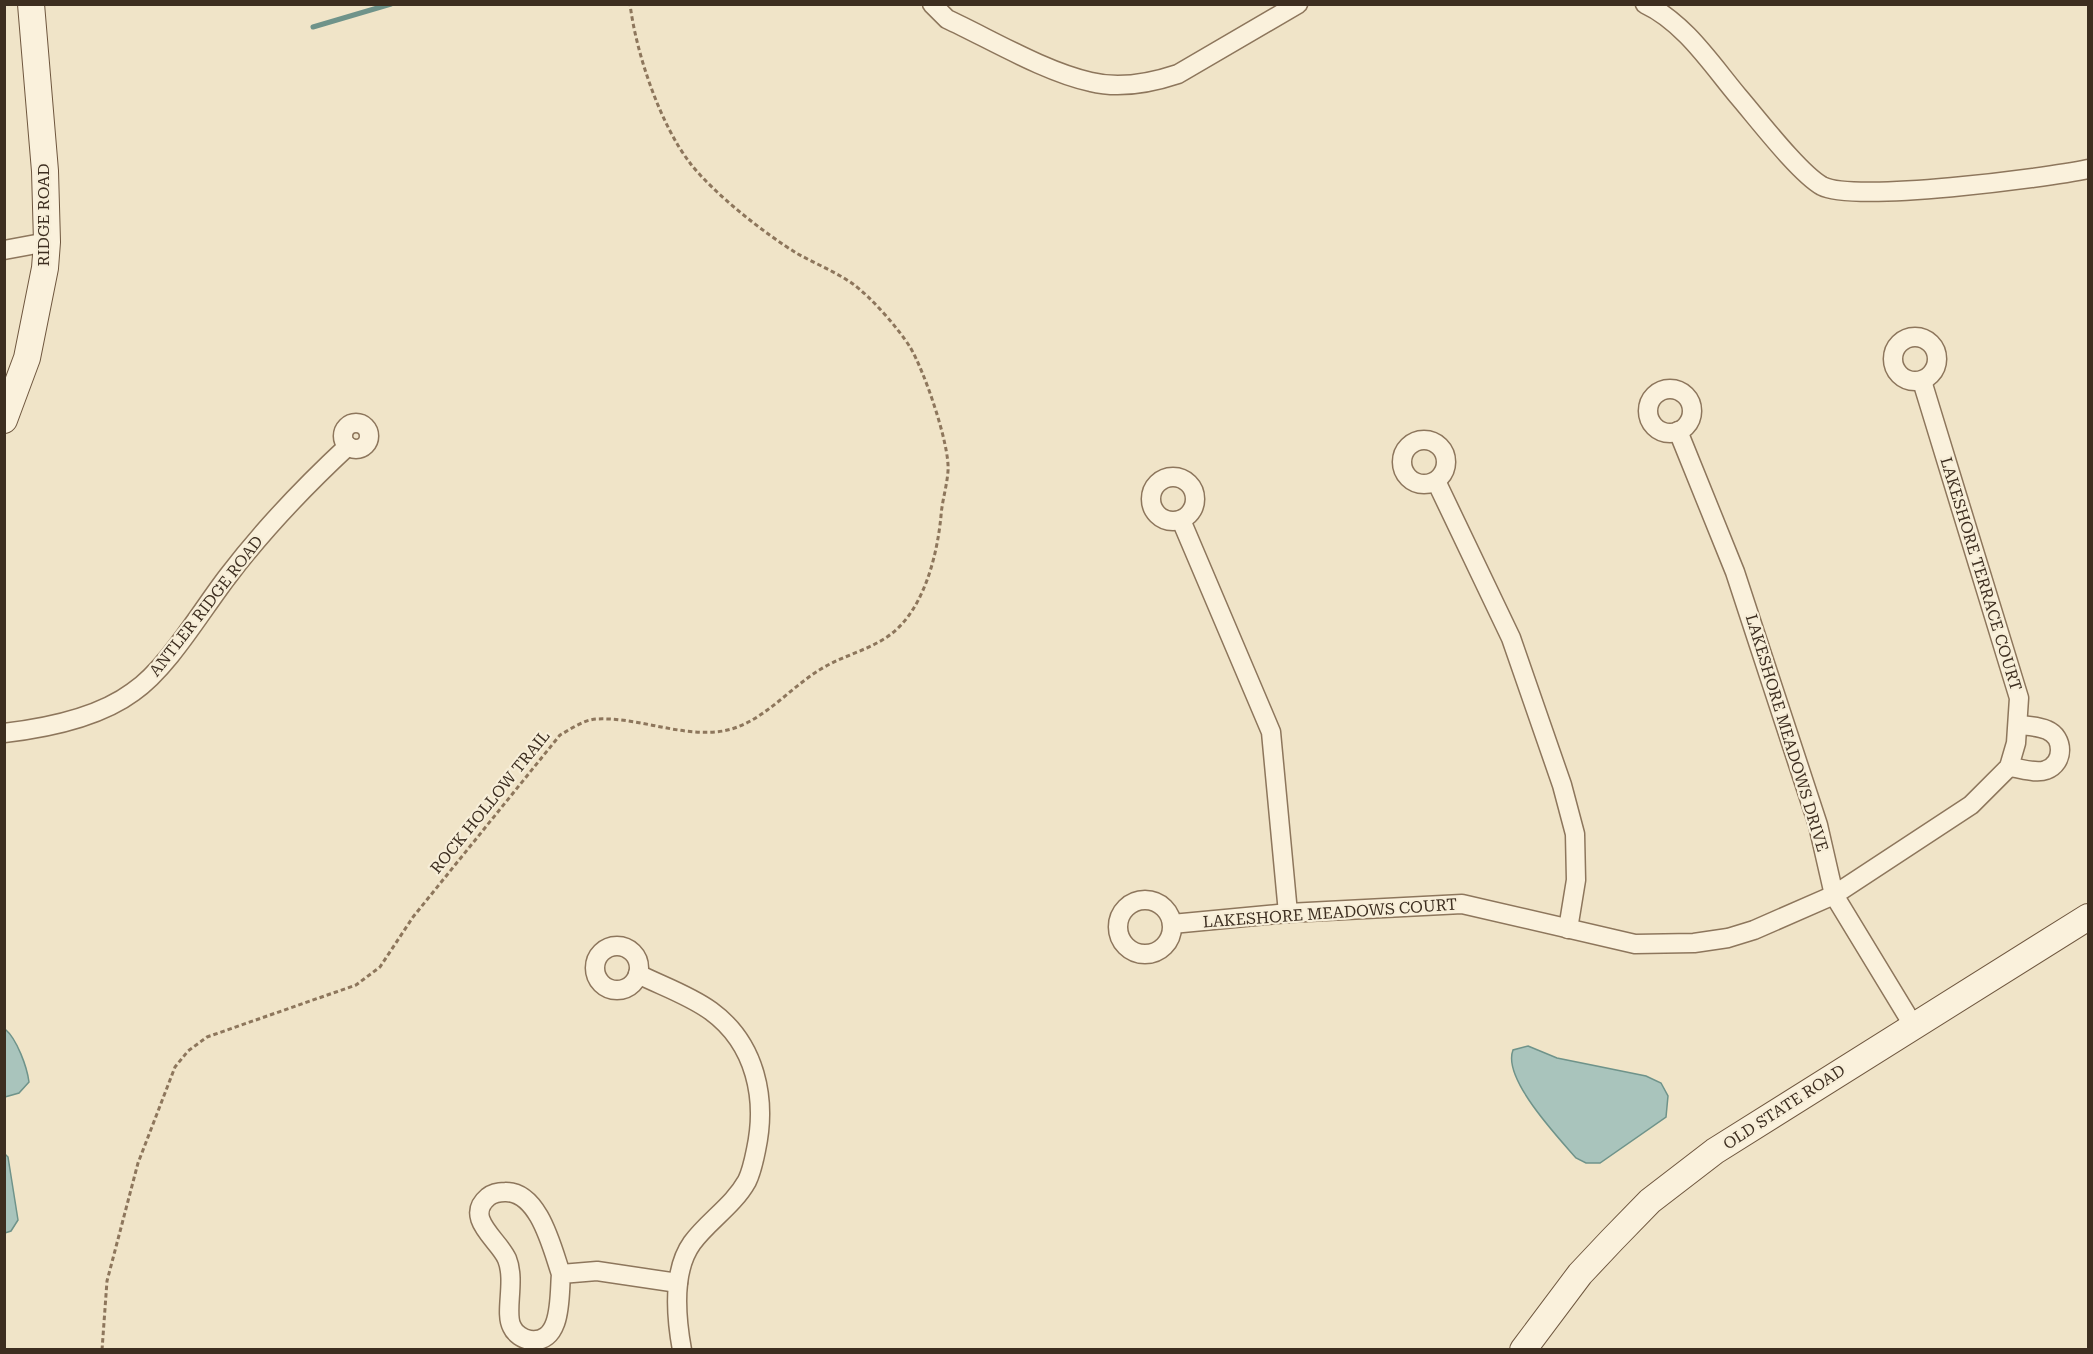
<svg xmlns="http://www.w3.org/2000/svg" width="2093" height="1354" font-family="'Roboto Serif',serif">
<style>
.water{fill:#a9c4bc;stroke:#6f938a;stroke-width:1.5}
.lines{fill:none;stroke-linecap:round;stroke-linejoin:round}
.stream{stroke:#6f938a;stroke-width:5}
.street-casing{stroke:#8d765c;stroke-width:21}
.secondary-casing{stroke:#6f573f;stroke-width:28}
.path{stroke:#8d765c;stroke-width:3;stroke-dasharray:4.5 3;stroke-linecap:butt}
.street{stroke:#faf1dc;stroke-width:18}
.secondary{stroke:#faf1dc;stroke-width:26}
.labels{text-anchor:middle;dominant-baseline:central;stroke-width:4.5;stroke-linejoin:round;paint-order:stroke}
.street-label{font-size:16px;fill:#3d2e20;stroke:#f7eed8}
</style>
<rect width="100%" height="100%" fill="#f0e4c8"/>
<g class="water">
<path d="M 5,1029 C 17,1039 27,1067 29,1082 L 19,1093 L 5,1097 Z"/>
<path d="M 1528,1046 L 1557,1058 L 1646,1076 L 1661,1083 L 1668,1096 L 1666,1117 L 1600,1163 L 1586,1163 L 1576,1158 C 1557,1136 1502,1078 1513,1050 Z"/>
<polygon points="4,1153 8,1157 18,1220 11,1231 5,1233"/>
</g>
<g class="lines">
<polyline class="stream" points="313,27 391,4"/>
<defs>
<g id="street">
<path d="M 932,4 L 947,19 C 990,39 1045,72 1091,82 C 1119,89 1151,83 1178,74 L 1298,4"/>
<path d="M 1645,4 C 1684,22 1712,65 1738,96 C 1757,118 1799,173 1822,186 C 1854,203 2046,178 2088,169"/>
<polyline points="4,250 47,242"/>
<circle cx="1915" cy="359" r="22"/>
<circle cx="1670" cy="411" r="22"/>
<circle cx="356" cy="436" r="13"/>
<polyline points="1678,431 1735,572 1818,825 1834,895 1913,1025"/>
<circle cx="1424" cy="462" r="22"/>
<circle cx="1173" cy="499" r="22"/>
<polyline points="1436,481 1511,638 1562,785 1575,834 1576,880 1568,929"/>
<polyline points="1181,520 1271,732 1288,913"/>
<path d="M 4,733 C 47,728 98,718 133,692 C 168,668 201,611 228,576 C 263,530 305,486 348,446"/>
<path d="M 2009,767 C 2020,768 2036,774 2046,770 C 2065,763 2064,737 2047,730 C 2038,726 2028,726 2019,725"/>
<circle cx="1145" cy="927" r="27"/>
<polyline points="1172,924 1288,913 1462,904 1635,944 1694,943 1728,938 1754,930 1834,895 1971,805 2009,767 2016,743 2019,698 1922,381"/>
<circle cx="617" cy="968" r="22"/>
<path d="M 638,974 C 662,986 689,995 711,1011 C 756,1044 767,1099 756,1150 C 754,1160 751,1173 747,1181 C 733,1206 708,1221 692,1243 C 672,1271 676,1317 682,1350"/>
<path d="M 561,1274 C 559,1295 563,1344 530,1340 C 523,1339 515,1334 512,1327 C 504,1313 516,1281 507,1259 C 499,1240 463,1218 488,1197 C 493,1193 498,1192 505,1192 C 539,1191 552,1248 561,1274 L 597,1271 L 678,1283"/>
</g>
<g id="secondary">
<polyline points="4,420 27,358 45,268 47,242 45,171 31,4"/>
<polyline points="1523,1350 1580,1274 1612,1240 1650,1201 1715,1151 2088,917"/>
</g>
</defs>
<use href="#street" class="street-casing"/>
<use href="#secondary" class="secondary-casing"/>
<path class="path" d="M 102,1350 L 107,1281 L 138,1163 L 175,1067 L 188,1051 L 207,1037 L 356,985 L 380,967 L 413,917 L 560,735 C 571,729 583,720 596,719 C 636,717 675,735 715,732 C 758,729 786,690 821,669 C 842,656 866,651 887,637 C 923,613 937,557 941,516 C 942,501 947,486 948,471 C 950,445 924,370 910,347 C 898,328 871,297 853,284 C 836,272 816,264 798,254 C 765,234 713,193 690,163 C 660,124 636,53 630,4"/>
<use href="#street" class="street"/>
<use href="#secondary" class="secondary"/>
</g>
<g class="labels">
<g class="street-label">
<text transform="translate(43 215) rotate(-90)">RIDGE ROAD</text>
<text transform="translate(1981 574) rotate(73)">LAKESHORE TERRACE COURT</text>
<text transform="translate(206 606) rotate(-52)">ANTLER RIDGE ROAD</text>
<text transform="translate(1787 733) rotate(73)">LAKESHORE MEADOWS DRIVE</text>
<text transform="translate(490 802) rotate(-51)">ROCK HOLLOW TRAIL</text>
<text transform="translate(1330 913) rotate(-4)">LAKESHORE MEADOWS COURT</text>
<text transform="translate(1784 1107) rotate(-33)">OLD STATE ROAD</text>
</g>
</g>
<rect width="2093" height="1354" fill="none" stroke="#3d2e20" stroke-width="12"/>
</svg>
